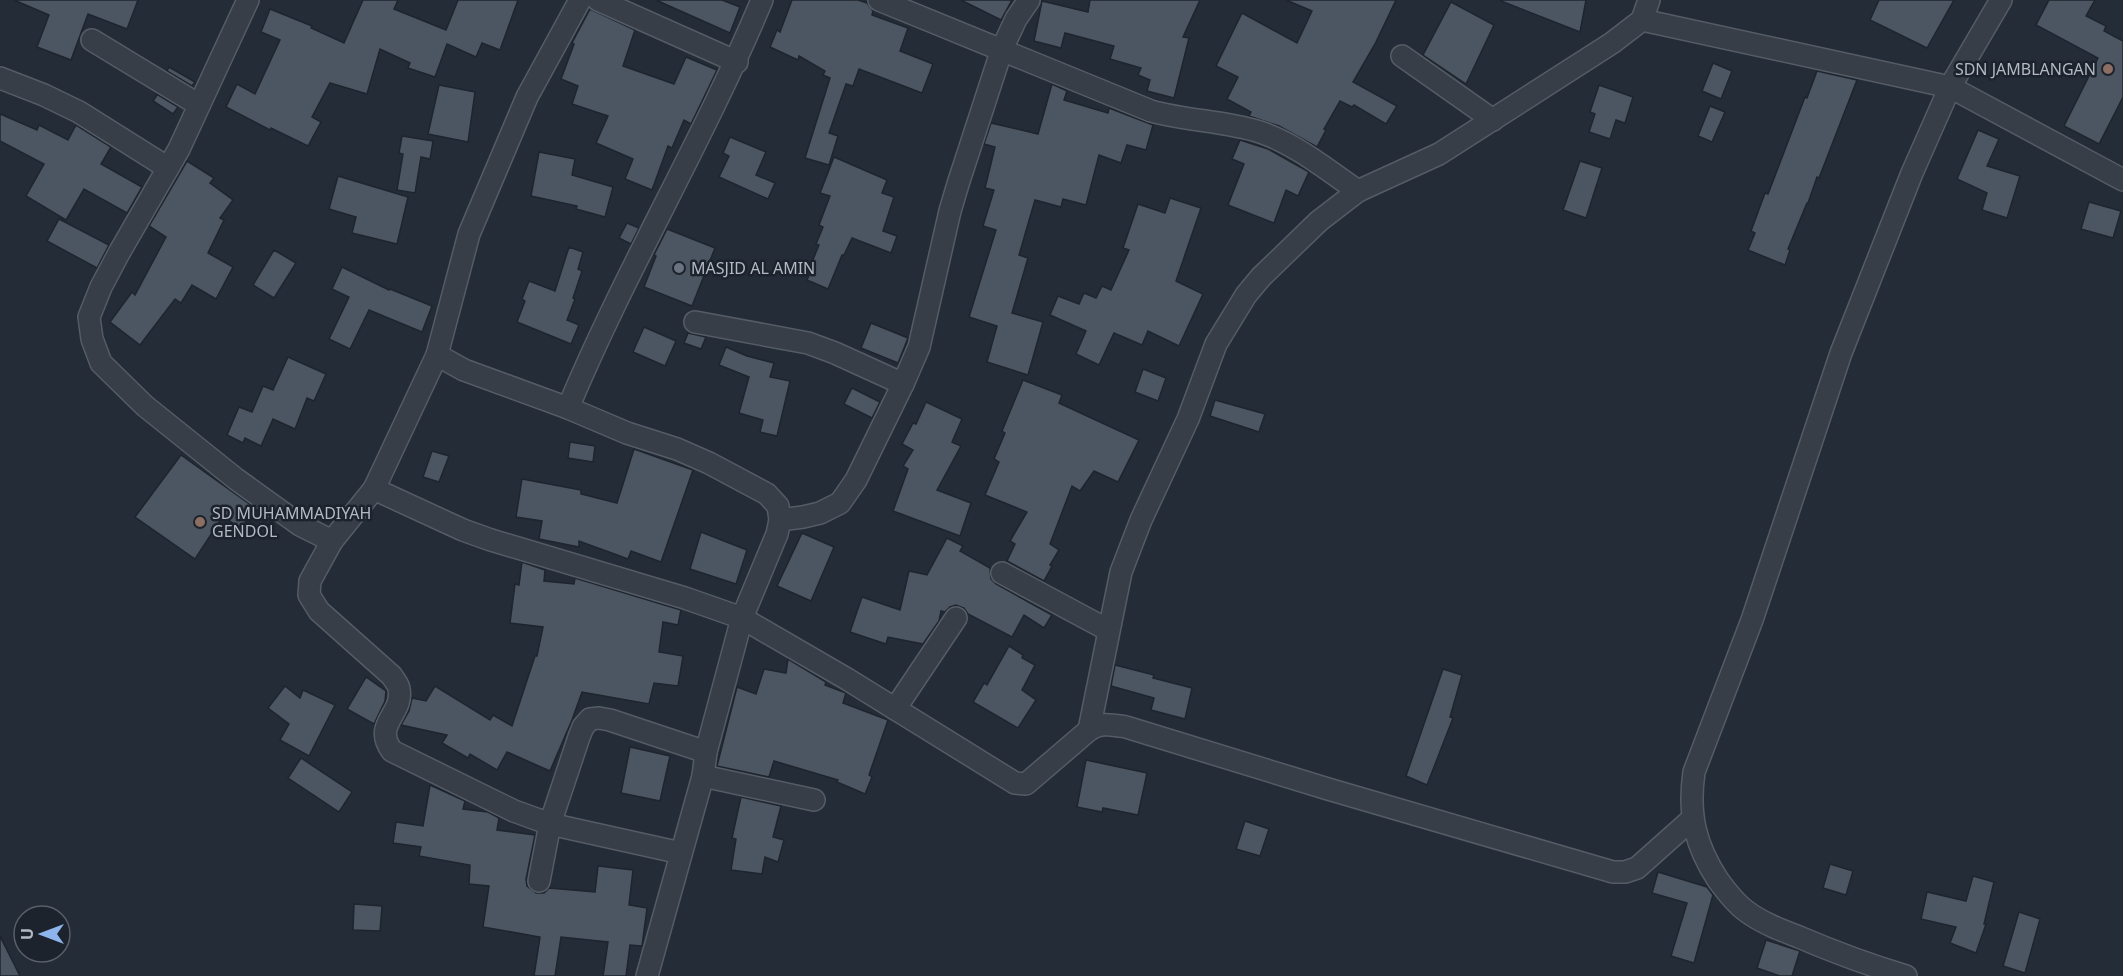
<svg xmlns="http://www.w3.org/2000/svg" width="2123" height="976" font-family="'Noto Sans',sans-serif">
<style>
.building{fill:#4c5663;stroke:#1e252e;stroke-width:1.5}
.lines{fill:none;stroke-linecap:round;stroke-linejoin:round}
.minor-casing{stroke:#555c65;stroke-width:24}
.minor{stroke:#373e48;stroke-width:21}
.education-dot{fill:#8d6e63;stroke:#1c232c;stroke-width:2}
.worship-dot{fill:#6b7280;stroke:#1c232c;stroke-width:2}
.labels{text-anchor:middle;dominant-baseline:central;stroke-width:5;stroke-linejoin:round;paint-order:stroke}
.poi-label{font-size:16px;fill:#b2b9c4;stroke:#1c232c;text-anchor:start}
</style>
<rect width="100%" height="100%" fill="#232c37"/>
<g class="building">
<polygon points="14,0 138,0 127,29 88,14 71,60 37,47 49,15"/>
<polygon points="363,0 398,0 394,9 446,30 458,0 518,0 500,50 482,43 476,57 447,44 435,77 408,68 410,63 380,49 367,94 330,83 312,117 321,122 308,146 271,128 270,130 226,107 237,84 255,94 280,40 261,32 270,9 312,26 311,28 344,43"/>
<polygon points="656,0 722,0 740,7 730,33"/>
<polygon points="792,0 858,0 867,3 873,11 872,15 908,28 900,51 933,64 922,93 859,69 853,86 846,84 829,133 838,136 829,165 805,158 830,78 823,75 825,71 799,56 798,60 770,47 777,30 780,32"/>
<polygon points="961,0 1012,0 1001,20"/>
<polygon points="1090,0 1200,0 1183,37 1189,38 1174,98 1147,91 1150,80 1138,75 1141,68 1110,59 1114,46 1065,33 1061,48 1034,41 1042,1 1088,12"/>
<polygon points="1286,0 1396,0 1375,44 1353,82 1397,106 1386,124 1354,105 1352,107 1340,101 1324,129 1326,130 1317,147 1279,126 1249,116 1251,112 1227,99 1238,77 1216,66 1242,13 1297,43 1312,11"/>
<polygon points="1501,0 1586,0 1580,32 1501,1"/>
<polygon points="1879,0 1954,0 1927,48 1870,20"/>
<polygon points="2049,0 2095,0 2086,16 2106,26 2104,31 2123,41 2123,97 2099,144 2064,126 2098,58 2036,25"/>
<polygon points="1451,2 1494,25 1466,84 1423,55"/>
<polygon points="590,9 635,30 623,66 674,84 686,57 717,70 691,124 684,120 672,148 668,146 652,190 625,179 633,159 596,143 608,116 572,104 578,86 561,79 574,44 572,43"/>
<polygon points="1713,63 1732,71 1721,99 1702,91"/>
<polygon points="169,67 195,82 192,86 167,71"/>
<polygon points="1817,71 1857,80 1819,178 1817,177 1808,203 1807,203 1788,249 1790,250 1785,265 1748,250 1755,233 1751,231 1765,193 1768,194 1805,97 1807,98"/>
<polygon points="1052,84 1067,91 1064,100 1108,113 1109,108 1153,125 1146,150 1127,145 1121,163 1099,155 1086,205 1063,199 1061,207 1035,200 1019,255 1028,258 1012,313 1043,322 1028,375 987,362 997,326 969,317 996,230 983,226 994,190 985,188 995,147 984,144 991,123 1038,134"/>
<polygon points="439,85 475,92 468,142 428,134"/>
<polygon points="1599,85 1633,97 1625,123 1616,120 1610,139 1589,132 1595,114 1590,112"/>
<polygon points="155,93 178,107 173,114 153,101 157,95"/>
<polygon points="1710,106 1725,112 1712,142 1698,136"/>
<polygon points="0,114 37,130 39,125 68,140 76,125 111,147 101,164 142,187 127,213 84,189 66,220 26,196 44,164 0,141"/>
<polygon points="1978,130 1999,139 1987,166 2020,176 2007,218 1982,210 1987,193 1957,179"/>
<polygon points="402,136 433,141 430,159 421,157 415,193 397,190 403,154 399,153"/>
<polygon points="730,137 766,152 756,175 775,183 768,199 719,177 729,156 723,153"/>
<polygon points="1240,140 1268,149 1309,172 1298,196 1286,190 1274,223 1228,205 1244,164 1232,159"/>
<polygon points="539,152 575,159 572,175 613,187 605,217 576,209 577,206 531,196"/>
<polygon points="834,157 887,180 882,193 894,197 883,231 897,236 891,253 852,238 844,255 842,255 828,289 807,280 815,263 812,262 819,245 816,244 823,227 819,225 830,196 820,193"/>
<polygon points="187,161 214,178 210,183 233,200 220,218 224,220 208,253 233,267 216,299 192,285 181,303 175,299 140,345 110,322 132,292 135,295 166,237 149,226"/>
<polygon points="1580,161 1602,168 1586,218 1563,210"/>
<polygon points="338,176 408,197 397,244 352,233 356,217 329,209"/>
<polygon points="1170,198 1201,208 1176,281 1203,294 1179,346 1148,331 1142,345 1114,333 1099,365 1076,354 1086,331 1050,315 1058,296 1079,304 1084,293 1096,298 1102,286 1111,290 1129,250 1123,248 1138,204 1165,213"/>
<polygon points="2089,202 2121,211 2113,238 2081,229"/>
<polygon points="59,219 109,245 97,268 47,241"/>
<polygon points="627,223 639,228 631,244 619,238"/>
<polygon points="667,229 715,248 692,306 644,287 656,256 654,255"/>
<polygon points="569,247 583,252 578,269 582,271 573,298 575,299 567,320 579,325 571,344 517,322 525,301 522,299 529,281 555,291"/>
<polygon points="274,250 296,263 274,298 253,285"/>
<polygon points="342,267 389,290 390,289 432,306 422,332 369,310 350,349 329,339 349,297 332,289"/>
<polygon points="871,323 908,338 898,363 861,348"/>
<polygon points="644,327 676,341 665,366 633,352"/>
<polygon points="688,333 706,337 701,349 684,343"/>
<polygon points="726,347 747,356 774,363 770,377 790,381 777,436 760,432 763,420 739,413 749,377 719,365"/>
<polygon points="288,357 326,374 314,401 307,398 295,429 273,419 261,446 245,438 243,443 227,435 239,407 252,412 263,386 273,390"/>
<polygon points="1143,369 1166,378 1158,401 1135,392"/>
<polygon points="1023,380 1062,395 1059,403 1139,440 1118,482 1094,471 1080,491 1072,486 1050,544 1059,550 1050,565 1052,566 1044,581 1007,561 1015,544 1010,541 1027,512 985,495 999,462 994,459 1005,433 1002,431"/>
<polygon points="852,388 880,402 872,418 844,404"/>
<polygon points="1215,400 1265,414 1259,432 1210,416"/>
<polygon points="926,402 962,419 952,442 961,446 937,490 971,503 960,536 893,511 908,469 903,466 913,450 902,444 913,423 916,424"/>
<polygon points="570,442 595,446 593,462 568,458"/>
<polygon points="634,449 693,470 661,562 631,551 628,559 579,541 579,547 539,539 542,521 516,517 522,479 581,490 581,494 617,503"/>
<polygon points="432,451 449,456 439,482 423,477"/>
<polygon points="181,455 255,508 241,529 223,516 195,559 135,517"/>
<polygon points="701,532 747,550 736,584 690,569"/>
<polygon points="802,533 834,547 811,601 777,586"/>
<polygon points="947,538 963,546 960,551 990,568 991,579 996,584 1052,615 1044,628 1024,615 1012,637 968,614 964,608 956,605 950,607 945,612 941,611 939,621 923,644 888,637 886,644 850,632 862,597 900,610 909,571 927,575"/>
<polygon points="522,562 545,570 544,581 574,584 575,578 681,610 678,625 663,622 659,652 683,656 678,686 654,683 649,704 582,692 572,720 550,771 507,752 497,770 470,754 468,758 442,743 447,735 401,725 409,711 412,698 426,701 435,686 490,720 493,715 512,726 535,656 537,656 543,627 510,623 515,584 519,585"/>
<polygon points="1009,646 1023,655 1022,658 1035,665 1022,690 1036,700 1018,728 973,702 984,683 987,685"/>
<polygon points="788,659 826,682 825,685 846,693 843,703 888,720 869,775 872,777 865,794 837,782 838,780 774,761 769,777 717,766 737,687 756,694 764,669 786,673"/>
<polygon points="1115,665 1154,675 1153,678 1192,688 1185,719 1151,710 1154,698 1111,686"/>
<polygon points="1443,669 1462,675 1450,717 1453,718 1427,785 1406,776"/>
<polygon points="366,677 386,691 385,701 374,724 347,709"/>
<polygon points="285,686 300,698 303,690 335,705 309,756 280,740 289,724 268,708"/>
<polygon points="630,747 670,756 660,801 621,793"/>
<polygon points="301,758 352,792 339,812 288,778"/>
<polygon points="1086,760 1147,773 1138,815 1103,808 1102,812 1077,807"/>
<polygon points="430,785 465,801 463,809 488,812 499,818 497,830 535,835 526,879 527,886 536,893 544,893 549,888 595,892 598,866 633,870 629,905 647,908 642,946 630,945 626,976 603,976 608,942 561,937 555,976 534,976 540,937 483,927 489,886 469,884 470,865 419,856 421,847 393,843 396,822 423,826"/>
<polygon points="741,797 781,806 773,837 784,840 778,862 765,857 762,874 731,870 736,839 732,838"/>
<polygon points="1245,821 1269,829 1260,856 1236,849"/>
<polygon points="1830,864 1853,871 1846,895 1823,888"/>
<polygon points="1658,872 1707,887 1713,895 1694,963 1671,956 1687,903 1652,893"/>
<polygon points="1973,876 1994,882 1984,924 1986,924 1976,953 1950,943 1956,927 1921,919 1927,892 1966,901"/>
<polygon points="354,904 382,906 380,931 353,930"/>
<polygon points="2019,912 2040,919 2025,973 2003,966"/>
<polygon points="0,936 20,976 0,976"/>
<polygon points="1766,940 1800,951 1792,976 1780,976 1757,968"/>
</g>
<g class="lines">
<defs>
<g id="minor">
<path d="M 248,0 L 179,149 L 119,253 L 101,287 L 89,317 L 92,339 L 101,363 L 145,406 L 236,479 L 300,525 L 332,541 L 374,489 L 463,530 L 491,540 L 685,598 L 742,618 L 847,679 L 1015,783 L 1026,784 L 1089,730 C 1100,722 1113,725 1126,727 L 1328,789 L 1613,872 L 1625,872 L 1637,868 L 1692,819"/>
<polyline points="598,0 737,62"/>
<path d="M 879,0 L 1151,111 C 1187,121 1225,121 1260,132 C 1296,144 1327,170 1358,191"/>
<polyline points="1642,20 1950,87 2123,180"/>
<polyline points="92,40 199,105"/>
<polyline points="1402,56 1493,120"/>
<polyline points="0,78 44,95 79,112 168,168"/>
<polyline points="695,322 808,343 835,353 903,384"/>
<polyline points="568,408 464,370 437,355 469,234 527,97 580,0"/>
<polyline points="374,489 437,355"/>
<polyline points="780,520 803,517 820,513 840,503 856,480 903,384 919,347 950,211 958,184 1002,49 1016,19 1029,0"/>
<path d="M 332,541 L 310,581 L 309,595 L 319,611 L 392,676 C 394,680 399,685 399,689 C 404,714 372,724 392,751 L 514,811 L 550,824 L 579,737 L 583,727 L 590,719 L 599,718 L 610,720 L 706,752"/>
<polyline points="1002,573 1108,630"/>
<polyline points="895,709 956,618"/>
<polyline points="1089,730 1121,572 1141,520 1188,419 1216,344 1246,295 1261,277 1319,221 1358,191 1439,154 1612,43 1642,20 1649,0"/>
<polyline points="703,776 814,800"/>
<polyline points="539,881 550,824 681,853"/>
<path d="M 647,976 L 703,776 L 706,752 L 742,618 L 777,534 L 780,520 L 778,506 L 767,494 L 709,463 L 677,449 L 627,433 L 568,408 C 626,269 704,139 762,0"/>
<path d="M 1906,976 C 1869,965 1834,952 1799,937 C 1781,930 1762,923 1746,911 C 1735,903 1726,891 1718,880 C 1695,845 1688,814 1694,772 L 1752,620 L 1841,353 L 1912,173 L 1950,87 L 2001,0"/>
</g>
</defs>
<use href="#minor" class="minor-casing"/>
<use href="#minor" class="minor"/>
</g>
<g class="education-dot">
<circle cx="2108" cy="69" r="6"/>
<circle cx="200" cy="522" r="6"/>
</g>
<circle class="worship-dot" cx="679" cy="268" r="6"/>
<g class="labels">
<g class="poi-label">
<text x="2096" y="69" text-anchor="end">SDN JAMBLANGAN</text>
<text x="691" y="268">MASJID AL AMIN</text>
<text x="212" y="513">SD MUHAMMADIYAH<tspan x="212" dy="18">GENDOL</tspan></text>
</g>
</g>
<g transform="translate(42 934) rotate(270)"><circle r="28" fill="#1c232c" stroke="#585f69" stroke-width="1.5"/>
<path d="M0-4.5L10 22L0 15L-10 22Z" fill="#8eb4ed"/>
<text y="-9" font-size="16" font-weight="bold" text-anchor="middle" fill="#b2b9c4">U</text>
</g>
</svg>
